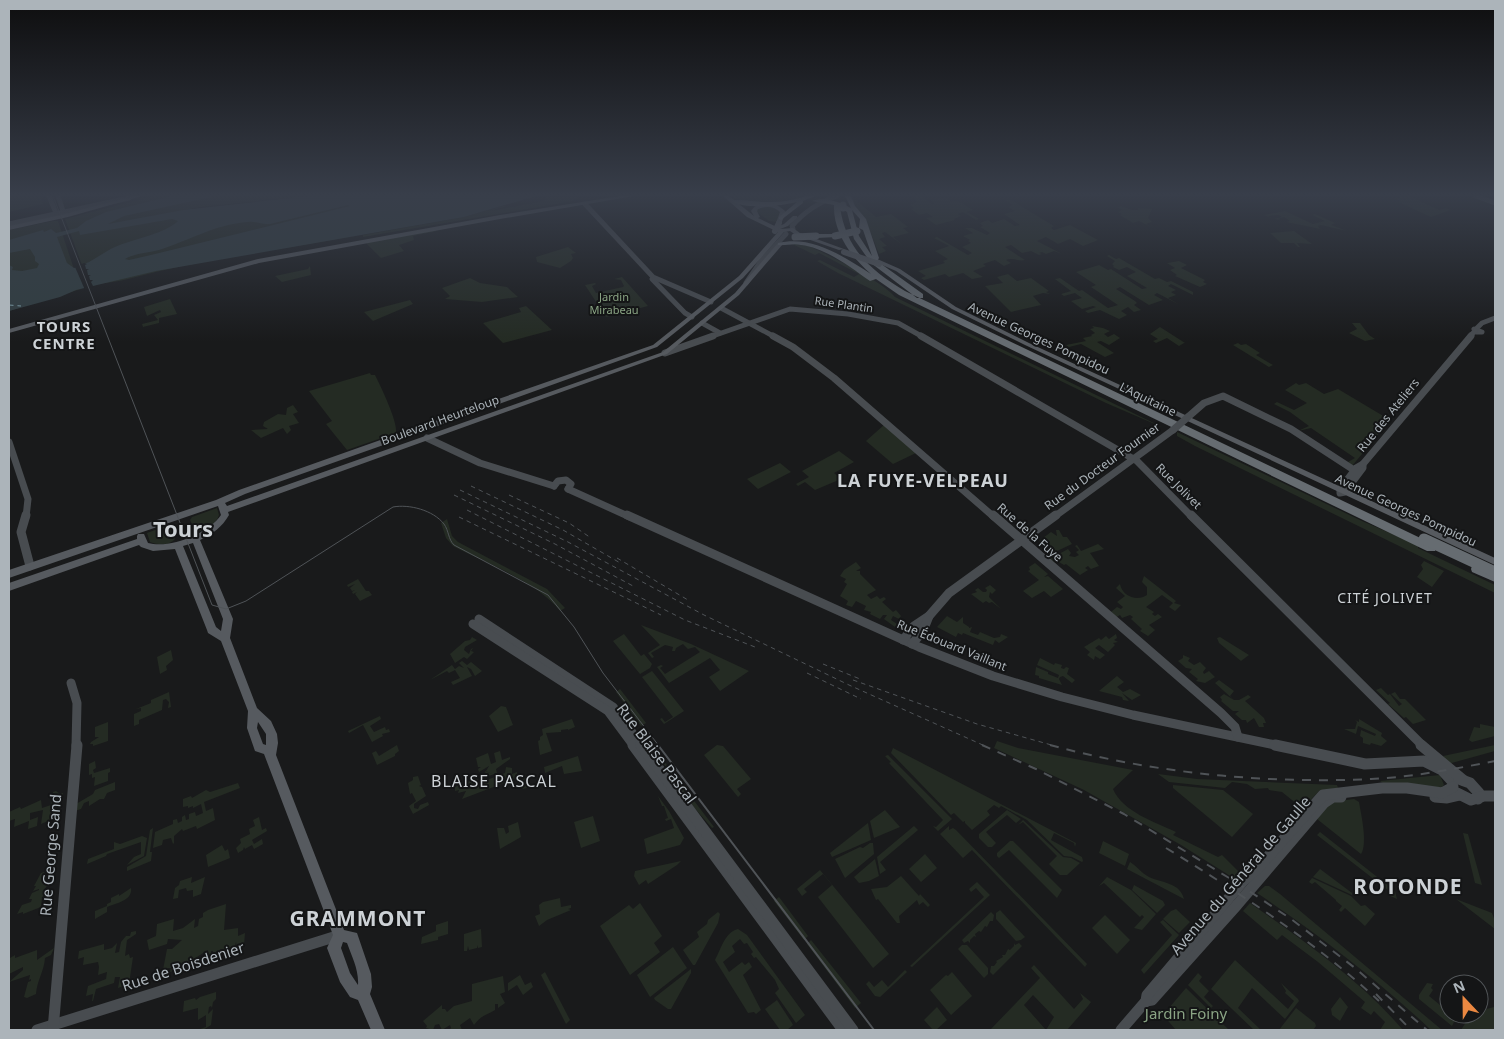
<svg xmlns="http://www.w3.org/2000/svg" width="1504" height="1039" font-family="'Noto Sans',sans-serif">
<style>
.green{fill:#242b23;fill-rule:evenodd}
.water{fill:#313e41;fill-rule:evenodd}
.pier{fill:#191a1b}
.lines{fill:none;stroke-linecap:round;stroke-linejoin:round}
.ferry{stroke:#85a9b3;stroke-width:1;stroke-dasharray:4.5 4;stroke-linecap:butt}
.primary-tunnel{stroke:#36393b;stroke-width:8;stroke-dasharray:8 4;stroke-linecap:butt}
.secondary-far3{stroke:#484c50;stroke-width:5}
.secondary-far2{stroke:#484c50;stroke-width:7}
.secondary-far1{stroke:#484c50;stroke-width:9}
.secondary{stroke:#484c50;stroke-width:11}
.primary{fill:#565a5f;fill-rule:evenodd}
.highway{fill:#666c71;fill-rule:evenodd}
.tram-far1{stroke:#4f5357;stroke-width:1}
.tram{stroke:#4f5357;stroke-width:2}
.rail-far1{stroke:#4f5357;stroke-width:1;stroke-dasharray:4.5 4;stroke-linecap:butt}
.rail{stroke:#4f5357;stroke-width:2;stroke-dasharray:9 8;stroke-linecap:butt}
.secondary-bridge{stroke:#484c50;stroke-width:7}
.primary-bridge{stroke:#565a5f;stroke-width:6}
.highway-bridge-far1{stroke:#666c71;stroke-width:7}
.highway-bridge{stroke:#666c71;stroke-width:11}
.labels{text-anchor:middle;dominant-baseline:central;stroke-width:4;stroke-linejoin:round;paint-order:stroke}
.far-park-label{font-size:11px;fill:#8aa484;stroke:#141516}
.far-street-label{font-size:11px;fill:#acb4ba;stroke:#141516}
.street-label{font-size:12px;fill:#acb4ba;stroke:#141516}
.neighbourhood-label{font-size:14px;letter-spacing:1px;fill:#cdd2d6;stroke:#141516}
.far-district-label{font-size:15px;font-weight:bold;letter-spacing:1px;fill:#cdd2d6;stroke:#141516}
.near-street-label{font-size:15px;fill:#acb4ba;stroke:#141516}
.near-park-label{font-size:15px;fill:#8aa484;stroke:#141516}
.near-neighbourhood-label{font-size:16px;letter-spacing:1px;fill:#cdd2d6;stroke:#141516}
.district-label{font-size:18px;font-weight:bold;letter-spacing:1px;fill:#cdd2d6;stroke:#141516}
.near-district-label{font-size:21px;font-weight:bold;letter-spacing:1px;fill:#cdd2d6;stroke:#141516}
.town-label{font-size:22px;font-weight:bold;fill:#cdd2d6;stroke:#141516}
</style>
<rect width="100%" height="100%" fill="#191a1b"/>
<g class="green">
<polygon points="9,196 40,196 43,204 9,212"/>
<path d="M 154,196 L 359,196 L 359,202 L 376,198 L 383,201 L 382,206 L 374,208 L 374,206 L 358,207 L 354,236 C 279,250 202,259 128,279 C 113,283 102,282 90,287 L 65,219 ZM 286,198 L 286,199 L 140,219 L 200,207 Z"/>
<polygon points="546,196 578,197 578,199 568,202 363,237 363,235 464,217 503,206 507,206 490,211 544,201"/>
<path d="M 732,196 L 764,196 L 771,198 L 771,196 L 808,196 C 793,200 742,209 732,196 Z"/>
<polygon points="851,196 876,217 891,214 908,227 903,228 909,233 893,237 904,246 885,232 882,233 885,237 879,239 887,246 882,247 886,251 879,254 865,218 853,205"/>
<polygon points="913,196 921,196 932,204 934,203 930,200 946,198 952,202 958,201 973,210 967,212 979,219 976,220 963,212 958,214 961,216 954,219 955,220 936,225 926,218 933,217 927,213 919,215 911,209 914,208 910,205 916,202"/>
<polygon points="1397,196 1409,196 1439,210 1446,208 1451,210 1431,217 1398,202 1401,201 1396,199 1400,198"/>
<path d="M 1005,200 L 1011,200 L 1054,226 L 1051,228 L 1054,230 L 1070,225 L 1098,240 L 1083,246 L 1070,239 L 1058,244 L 1046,237 L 1037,241 L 1062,254 L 1054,251 L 1046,254 L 1042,252 L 1039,253 L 1042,254 L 1039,255 L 1031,251 L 1022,253 L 1011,245 L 1005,247 L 1025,260 C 1019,262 1013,257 1006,260 L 1011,263 L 1004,266 L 995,260 L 983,264 L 986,266 L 973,271 L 983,277 L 972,279 L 963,273 L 949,277 L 945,274 L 924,280 L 921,278 L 926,276 L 918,271 L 945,263 L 943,261 L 948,259 L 935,251 L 949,246 L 934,238 L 937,237 L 968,255 L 972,253 L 962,247 L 971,243 L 968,241 L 970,240 L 963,236 L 973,233 L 965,228 L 972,228 L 987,235 L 990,233 L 980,227 L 983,226 L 980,223 L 988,220 L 992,223 L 1004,219 L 1015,226 L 1020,225 L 1004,214 L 1015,211 L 1008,207 L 1013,205 Z"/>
<polygon points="774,206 781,212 777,222 769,221 757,212 757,208"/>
<polygon points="1121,206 1132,210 1138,210 1138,208 1152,209 1148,218 1152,222 1146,224 1155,229 1139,221 1133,223 1120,215 1122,214 1118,212 1122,210 1117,207"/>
<polygon points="1285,211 1313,224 1325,221 1312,215 1315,214 1335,223 1331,225 1347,231 1321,225 1318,226 1320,229 1316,228 1286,222 1290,221 1284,217 1278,219 1281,220 1274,219 1282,217 1279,215 1268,216 1271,218 1264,215"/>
<polygon points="53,221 58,221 75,272 78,271 82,283 80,285 81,289 9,311 9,230"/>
<polygon points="435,230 437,231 413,236 414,240 399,245 404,251 381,258 366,243"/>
<polygon points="1294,231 1312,244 1297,243 1300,247 1298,247 1294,243 1281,243 1270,233"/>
<path d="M 790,243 C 795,243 801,243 806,245 C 824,252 885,283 895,297 L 1164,428 L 1106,403 L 838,273 L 817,261 L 820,260 L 854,277 L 859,274 L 819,253 L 815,255 Z"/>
<polygon points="568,247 576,253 571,254 573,258 571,261 560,268 537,262 536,257"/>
<polygon points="1109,255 1116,259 1119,258 1155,279 1159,278 1167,282 1171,281 1193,292 1193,295 1171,284 1168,286 1176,290 1171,292 1176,295 1168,298 1180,305 1157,293 1154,295 1163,300 1149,305 1120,287 1116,289 1135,301 1137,303 1134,305 1141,310 1134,312 1128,307 1121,311 1127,315 1119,319 1100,310 1088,313 1085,311 1096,307 1093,306 1082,309 1071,301 1082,298 1075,293 1064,296 1061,294 1071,291 1055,279 1060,278 1079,291 1082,290 1108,308 1118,305 1091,287 1096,285 1076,272 1099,265 1108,270 1111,269 1142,289 1147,288 1127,276 1136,272 1127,267 1119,270 1113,267 1114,266 1112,264 1115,261 1107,256"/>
<polygon points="1179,261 1187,265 1181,268 1205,280 1203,282 1207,284 1200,287 1175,276 1177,275 1170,270 1175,268 1167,263"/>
<polygon points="310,266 311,275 282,282 275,276 308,269"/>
<polygon points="1008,274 1017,281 1031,278 1049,291 1046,292 1050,294 1043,293 1033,296 1041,305 1011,312 985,286 1003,283 997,277"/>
<polygon points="622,277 648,306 606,317 585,285 595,283 596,284 592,286 596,293 623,287 624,286 621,280 614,279"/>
<polygon points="470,278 480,283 507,287 518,297 482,302 445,299 450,296 442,288"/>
<polygon points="170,299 177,314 159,318 159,323 143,327 142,324 158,320 154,315 161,312 160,310 147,316 144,307"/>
<polygon points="410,300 413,304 373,321 364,312"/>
<polygon points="526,306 552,330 503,343 483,323 521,312 519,308"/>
<polygon points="1352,323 1360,323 1369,335 1375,339 1365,341 1349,333 1357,329"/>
<polygon points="1092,326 1103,328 1110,331 1104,334 1108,337 1114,334 1120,338 1109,345 1101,341 1097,342 1114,353 1105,357 1081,344 1069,347 1066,345 1086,341 1083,338 1092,336 1091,335 1095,333 1090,329 1094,328"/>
<polygon points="1160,327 1185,343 1184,343 1179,346 1167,338 1156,343 1153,341 1158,339 1150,334"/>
<polygon points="1238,343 1241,345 1246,344 1260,353 1256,355 1273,365 1269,367 1233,345"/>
<path d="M 370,373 L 371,375 L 375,375 C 381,387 398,422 396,433 L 347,450 L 326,424 L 332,421 L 309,391 Z"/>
<polygon points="1296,383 1299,385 1306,383 1324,394 1338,389 1390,420 1352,466 1348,462 1355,458 1311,428 1298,431 1309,426 1290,412 1274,404 1277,402 1294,410 1307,403 1285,390"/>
<polygon points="293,405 298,412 293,414 299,423 289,426 291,430 287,434 283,428 261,438 251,430 268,429 263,426 264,422 278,414 286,415 287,408"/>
<polygon points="884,425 916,453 893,464 866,441"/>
<polygon points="1177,432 1362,521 1418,545 1418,548 1495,585 1495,593 1195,446 1177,436"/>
<polygon points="839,451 854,462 834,473 841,479 815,490 805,482 798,486 796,484 809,477 802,471"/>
<polygon points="780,463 791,472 758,489 747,479"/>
<path d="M 217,508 L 219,515 C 216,525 205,532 195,531 L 190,520 L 192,517 Z"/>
<path d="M 447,519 L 452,536 L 458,542 L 547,589 L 565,608 L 560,611 C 538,582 486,563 453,546 L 446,538 L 441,523 Z"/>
<path d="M 166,526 L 170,527 L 175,539 C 169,546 158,545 150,542 L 147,533 Z"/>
<polygon points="1056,530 1059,530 1063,537 1067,537 1072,544 1055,552 1039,541 1051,532 1057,536"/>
<polygon points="1098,544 1104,549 1090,553 1099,566 1091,569 1088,566 1085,568 1088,570 1080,575 1066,564 1064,565 1057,561 1052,564 1048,560 1068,549 1071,553 1069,556 1075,557 1079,555 1076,552 1079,550 1075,546 1077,545 1081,551"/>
<polygon points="1424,561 1444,571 1432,587 1417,577 1423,569 1421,565"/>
<polygon points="856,562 861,568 856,571 860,571 860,574 876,590 867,595 871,599 877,596 880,599 884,597 886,599 882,602 893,612 896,610 901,616 899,619 893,616 891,620 897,624 895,627 884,619 887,615 883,615 880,619 870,614 871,612 864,610 866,606 856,601 852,607 846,605 848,601 840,596 847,584 844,582 846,579 840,576 844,570"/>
<polygon points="1035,563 1048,574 1044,577 1048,576 1063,589 1051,597 1044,591 1032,598 1023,591 1039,580 1028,571 1030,570 1029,567"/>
<path d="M 1144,576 L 1176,601 L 1174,603 L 1181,605 L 1175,611 L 1169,607 L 1173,603 L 1162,595 L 1146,607 L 1154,612 L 1152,614 L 1155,616 L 1158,614 L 1162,617 L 1149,625 L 1155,630 L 1148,636 L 1140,631 L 1142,629 L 1131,619 L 1133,617 L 1130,615 L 1122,618 L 1120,615 L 1115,618 L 1111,612 L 1117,607 L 1121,609 L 1123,607 L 1117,602 L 1125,596 L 1116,588 L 1120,584 C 1122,596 1137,602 1147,595 L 1147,587 L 1142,582 Z"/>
<polygon points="358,579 366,591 369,591 372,595 360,601 355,594 357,592 353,594 352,592 355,590 352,591 350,588 355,584 348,587 347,585"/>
<polygon points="990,585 996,590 992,594 990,592 989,597 1001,609 992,602 989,603 986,601 983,603 971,594 977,592 975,590 978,588 983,592 986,592 987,590 985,588"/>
<polygon points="947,616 957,622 963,617 963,623 969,627 969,628 972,627 970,632 978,635 980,632 994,638 1000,637 1001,634 1008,637 999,643 995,640 993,645 963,633 962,635 958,633 956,637 937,627"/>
<polygon points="641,625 691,644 749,671 720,691 709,677 720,670 710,658 669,683 657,667 661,665 663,666 660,668 665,674 700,652 695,647 688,649 683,644 676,648 675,651 672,651 673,647 665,645 651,653 654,657 652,658 648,653 660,645"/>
<polygon points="624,634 641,656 644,654 652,664 650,668 640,674 613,641"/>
<polygon points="1116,634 1117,638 1114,640 1118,642 1113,643 1115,645 1108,652 1099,645 1095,648 1105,655 1100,659 1095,656 1094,660 1087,655 1090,652 1084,647 1099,638 1101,640 1106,636 1109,639"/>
<polygon points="472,637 477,640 465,647 464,650 469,654 471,649 473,648 471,651 474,652 467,659 464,657 455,663 450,654 465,641 470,640"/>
<polygon points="1220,637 1249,655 1241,661 1219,643 1217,638"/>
<polygon points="171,650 173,660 166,666 167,670 160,674 157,657"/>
<polygon points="1183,655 1190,658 1188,661 1194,665 1200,662 1206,668 1203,672 1204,674 1209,671 1215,677 1205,683 1196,681 1198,679 1189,672 1192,669 1186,668 1178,661 1183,658"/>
<polygon points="1040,658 1054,665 1055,663 1062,665 1061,668 1064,669 1066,667 1069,668 1067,674 1075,680 1072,683 1063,676 1060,677 1059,679 1062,685 1039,678 1039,676 1035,675 1036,667 1048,672 1048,674 1058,678 1059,675 1037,665"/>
<polygon points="462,661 467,665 471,662 482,671 475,676 471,669 467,667 472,676 453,685 451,682 460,678 455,670 449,673 447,671 430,680 452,665 455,669 459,666 464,668 459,663"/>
<polygon points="652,671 684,711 664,724 660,719 662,718 665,722 673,717 642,677"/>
<polygon points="1117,676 1124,682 1117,687 1123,692 1130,689 1141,695 1132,700 1122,693 1129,701 1123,700 1122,697 1099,691"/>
<polygon points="1219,680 1234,691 1230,696 1234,700 1239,700 1248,695 1251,697 1245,701 1264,718 1266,723 1263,723 1264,727 1259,727 1254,718 1247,723 1246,720 1242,720 1235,714 1239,711 1233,711 1221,701 1222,700 1220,697 1224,694 1234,700 1215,683"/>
<polygon points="1381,688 1388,695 1390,694 1399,706 1402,704 1391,694 1395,692 1400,699 1405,699 1426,720 1413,724 1406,717 1404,718 1388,704 1390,703 1376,690"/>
<polygon points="620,689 646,723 641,726 616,692"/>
<polygon points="169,692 171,707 168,708 169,702 166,699 163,700 162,710 139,720 139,724 134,726 134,714 141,711 141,708 136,709 151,703 151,700"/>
<polygon points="501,706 506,707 513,725 498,732 489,716"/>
<polygon points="380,716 381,719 370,726 374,732 385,727 386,730 389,729 390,732 382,734 383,736 372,742 363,725 349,733 348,731"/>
<polygon points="572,719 575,727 568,730 568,729 561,730 561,732 546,733 552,751 540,755 538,741 540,740 540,737 543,735 542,729"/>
<polygon points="1359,719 1382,733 1381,736 1387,741 1381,746 1371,743 1370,745 1363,743 1363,738 1360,736 1361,730 1375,736 1376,734 1358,726 1356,734 1344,729 1355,729 1357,722 1355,720 1359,722"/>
<polygon points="108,722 108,741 93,746 93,744 90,744 91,742 99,737 95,737 95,727"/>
<polygon points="1480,724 1495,727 1495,736 1472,742 1469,740 1474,727 1480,728"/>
<path d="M 997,741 L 1018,748 L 1133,770 L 1113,789 C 1123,812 1155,822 1176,832 L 1173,835 L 1218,857 L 1222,855 L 1240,873 L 1235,879 L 1181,845 L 1084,790 L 994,748 Z"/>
<polygon points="397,745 399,751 395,754 395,756 377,765 372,753 376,751 379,756"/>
<polygon points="717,745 723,746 751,779 737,789 741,794 738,797 704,755"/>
<polygon points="1495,745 1495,751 1448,764 1443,756"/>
<polygon points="893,748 1076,843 1075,847 1074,843 1054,833 1051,840 1082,857 1083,861 1082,862 1072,857 1064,856 1027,820 1001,806 999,808 994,805 987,811 990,815 972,830 965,823 965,821 963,822 954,813 951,815 891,753"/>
<polygon points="500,751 502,760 510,757 510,759 496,769 497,773 486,777 485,771 492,774 486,771 489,766 479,772 478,769 481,767 478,767 476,758 488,753 491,764 496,762 494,753"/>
<polygon points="888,755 952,819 938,831 933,826 936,827 943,820 889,763 891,762 885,756"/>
<polygon points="578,756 582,771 564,774 562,766 545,773 544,767"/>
<polygon points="660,756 714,827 712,828 691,804 692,802 688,796 685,797 675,779 673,780 665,770 667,768 658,757"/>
<polygon points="95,761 96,768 93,770 94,773 110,768 110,772 108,773 108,781 94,786 95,777 92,778 92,774 89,775 89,764"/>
<polygon points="506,767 512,768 512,774 517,772 518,778 527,775 530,787 523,789 519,786 517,778 462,799 466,791 458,793 459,790 455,791 455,787 477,778 479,783 505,773"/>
<polygon points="1158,774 1197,779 1337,785 1338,788 1319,791 1303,808 1298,809 1294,806 1297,804 1282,792 1269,790 1268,788 1255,789 1247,784 1232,782 1225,788 1169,782"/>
<polygon points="1440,775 1444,785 1441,788 1383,783 1380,781"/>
<polygon points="418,776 421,785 419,786 422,787 426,796 414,804 414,808 418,809 420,805 428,802 429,805 413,814 409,806 416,801 412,793 410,794 408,783 413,780 413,777"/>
<polygon points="115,782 115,790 107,793 104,799 100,799 89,806 89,801 84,803 81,809 75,811 76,804 93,794 95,790"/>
<polygon points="238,783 240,788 204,802 206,811 213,808 215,820 197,829 196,826 183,831 182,829 174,836 174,843 173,844 171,838 163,840 162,845 153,848 155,832 173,824 173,820 177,819 178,823 182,821 182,817 185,815 186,820 189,819 189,814 195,812 196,816 203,813 201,804 193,808 193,806 188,808 188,806 183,807 183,799 191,796 192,798 206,790 210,792"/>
<polygon points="1173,785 1223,790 1253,814 1232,837 1173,788"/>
<polygon points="56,791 60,794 63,793 63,796 57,798 57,803 52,805 50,820 41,824 43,810 30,813 30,820 38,817 37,826 28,829 29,821 14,827 15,819 9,821 9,812 20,807 21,809 41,800 42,808 51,805 53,792"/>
<polygon points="658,796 669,811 684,838 680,845 647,854 644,839 674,828 671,819 666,821 665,819 668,818 664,806 662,806"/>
<path d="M 1354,799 L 1359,802 C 1361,814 1368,844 1361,854 L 1317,819 L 1330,802 Z"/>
<polygon points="885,810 900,827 874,838 870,821"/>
<polygon points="1007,810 1021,819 1016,823 1007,815 986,832 996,843 992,847 988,847 979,838 979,834"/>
<polygon points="593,816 600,841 581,848 574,822"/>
<polygon points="259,817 262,830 266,828 267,831 252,840 254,844 262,839 263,844 254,849 252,845 245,849 244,847 243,850 238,853 236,848 241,843 240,839 250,834 249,829 255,826 253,820"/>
<polygon points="1023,820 1063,857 1071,858 1080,863 1067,875 1060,875 1049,864 1057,856 1023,822 1018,825"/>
<polygon points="518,822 521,837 500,849 497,828 504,828 506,834 509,832 508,826"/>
<polygon points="868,823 871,840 832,857 830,853"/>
<polygon points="914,826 918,830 880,862 886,870 880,874 877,857"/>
<polygon points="949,826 949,830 953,828 956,830 1087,964 1085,967 972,850 963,858 961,856 940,834"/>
<polygon points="153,828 150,852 152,852 151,861 127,871 127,867 146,856 150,830"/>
<polygon points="1320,832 1395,891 1397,899 1388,895 1393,894 1317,835"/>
<polygon points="1463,833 1468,834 1482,885 1475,883"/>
<polygon points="142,836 147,838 144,856 127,865 134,857 141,854 141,842 107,854 106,856 87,864 88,859 114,849 114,842 120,844"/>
<polygon points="1010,841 1013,841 1062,890 1057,898 1009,850 999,858 997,856 997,853"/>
<polygon points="1103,841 1129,854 1125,866 1099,853"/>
<polygon points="870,843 873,843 874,854 845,878 835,859 860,847 863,848"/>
<polygon points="222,845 225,851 228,849 230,858 208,867 206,855"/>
<polygon points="925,854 937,868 921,882 909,869"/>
<polygon points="875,859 879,876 869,881 859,883 854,877"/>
<polygon points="681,861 677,865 648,884 646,880 639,885 634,876 635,871"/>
<path d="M 1130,862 C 1137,866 1141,873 1149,877 C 1161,883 1180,882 1184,899 L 1127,869 Z"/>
<polygon points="1320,869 1352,893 1352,895 1313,877"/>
<polygon points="820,870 889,954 873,968 818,897 832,885 823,874 804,889 807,892 802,896 797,889"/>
<path d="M 44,872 L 45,877 L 54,875 L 53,882 C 47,884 45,887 44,894 L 46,896 L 42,897 L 41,907 L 23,914 L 23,912 L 17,914 L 22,905 L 31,902 L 32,899 L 29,899 L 32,893 L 39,890 L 39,889 L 33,891 L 36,886 L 34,886 L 41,873 Z"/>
<polygon points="901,876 919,896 920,894 930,905 928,907 923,902 919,905 917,900 899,916 900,923 897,923 878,899 876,900 871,889 887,887"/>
<polygon points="192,877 191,883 205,877 201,894 193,897 193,890 187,891 186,888 179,890 178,898 173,899 175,888 179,885 180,881"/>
<polygon points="1107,877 1131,890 1156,914 1142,930 1134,928 1144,917 1142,915 1140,917 1104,883 1099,886"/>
<polygon points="1312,878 1351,896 1361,906 1365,905 1375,914 1365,926 1345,908 1341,912 1339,910 1342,906 1336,901 1336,900 1315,882 1312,884 1309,882"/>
<polygon points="977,882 990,895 912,967 910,966 984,897 976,888 971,892 969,889"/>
<polygon points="1134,885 1163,901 1165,905 1157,913 1132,890"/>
<path d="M 1265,886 L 1269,886 L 1280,894 L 1442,1030 L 1431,1030 C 1377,979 1319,935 1257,893 Z"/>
<path d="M 131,888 C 133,900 117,903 107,907 L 107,912 L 95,919 L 95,911 L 107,906 L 107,904 L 111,902 L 111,898 L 119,894 L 119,896 Z"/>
<polygon points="779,897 808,936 804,940 774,901"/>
<polygon points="560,898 561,907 571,905 571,908 568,909 571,910 547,920 539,926 535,916 540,914 539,905 543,902"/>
<polygon points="1456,899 1492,913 1495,921 1495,929"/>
<polygon points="640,903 662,936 654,943 660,952 630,975 600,926 629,905 633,909"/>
<path d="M 1250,903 C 1304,941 1360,980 1403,1030 L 1380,1030 L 1385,1022 L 1374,1011 L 1371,1015 L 1361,1008 L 1365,1002 L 1318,962 L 1282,935 L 1277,940 L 1243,911 Z"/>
<polygon points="226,904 224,930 238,928 238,936 245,933 244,945 237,947 236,942 235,946 213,954 213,951 211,951 211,955 208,956 208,950 192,960 191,955 190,964 177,967 176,970 170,972 171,968 168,968 167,973 162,975 167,949 172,949 182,940 168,939 167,944 149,950 147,940 156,936 157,924 174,919 173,931 183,928 195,919 194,928 198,926 199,919 203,917 203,913 208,910"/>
<polygon points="1176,909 1190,922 1179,933 1163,919 1171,911"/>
<polygon points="1000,910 1025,937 1021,940 1016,941 996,919 996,913"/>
<polygon points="718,912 720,914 718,923 695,965 693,965 683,950 699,937 697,932 707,924 708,920"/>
<polygon points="991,912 994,915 993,921 990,921 987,927 985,926 981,932 979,931 975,934 976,937 974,936 970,940 970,943 968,941 964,943 962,940"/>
<polygon points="1105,915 1130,940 1117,954 1092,928"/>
<polygon points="1163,920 1179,935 1144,974 1141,970 1172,935 1160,922"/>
<polygon points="448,921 448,934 438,937 438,940 421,944 422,937 436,931 436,925"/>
<polygon points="481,929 482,947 478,948 477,945 477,948 469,950 468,946 467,951 464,951 464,934"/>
<path d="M 738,929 L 747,935 L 805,1015 L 796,1023 L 775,993 L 779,989 L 775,980 L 756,957 L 754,958 L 751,954 L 753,952 L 747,943 L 744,944 L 740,939 L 732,946 L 735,952 L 723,962 L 729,972 L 742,962 L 745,965 L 749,962 L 752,967 L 743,975 L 761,1010 L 756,1014 L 754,1012 L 748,1013 L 745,1008 L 715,960 C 721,949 725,932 738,929 Z"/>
<polygon points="136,931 136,934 127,940 125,956 129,954 130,958 133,957 129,984 118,988 120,977 115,977 114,983 96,989 93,1001 92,1001 93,994 86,996 88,986 106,979 107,972 98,975 99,967 98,962 83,965 84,957 78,959 79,951 104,944 104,950 112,948 117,943 115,953 119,952 121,942 126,936 130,936 131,932"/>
<polygon points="811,940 861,1003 855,1008 807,944"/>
<polygon points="1014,943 1015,945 1019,943 1022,946 993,975 990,972 991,966 994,966 997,962 996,961 1003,957 1002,955 1005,955 1008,949 1010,950 1014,946"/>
<polygon points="962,945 967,945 988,968 988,974 984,978 958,949"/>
<polygon points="673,947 687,968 650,997 637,975"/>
<path d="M 54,948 L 51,955 L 45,958 C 44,972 37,980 36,994 L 27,998 L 24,997 L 28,982 L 31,981 L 31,979 L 29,980 L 30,975 L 9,982 L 23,970 L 23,967 L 9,974 L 10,958 L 15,955 L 15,958 L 37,950 L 37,960 Z"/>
<polygon points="1235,960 1288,1009 1294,1001 1285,993 1286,991 1281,983 1298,999 1299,1001 1285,1019 1252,988 1238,1008 1261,1030 1254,1030 1211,989"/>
<path d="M 1034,965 L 1074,1009 L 1083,999 L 1080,993 L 1091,1002 L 1088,1006 L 1067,1030 L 990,1030 L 1040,978 L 1031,968 ZM 1033,995 L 1054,1017 L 1046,1030 L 1024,1005 Z"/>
<polygon points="691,969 691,973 671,1009 668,1009 655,1000 654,998"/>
<polygon points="905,970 907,972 880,997 875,996 866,984 869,981 874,987 882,980 888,987"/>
<polygon points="545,972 570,1020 566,1024 541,975"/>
<polygon points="952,972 972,996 951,1015 930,990 946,975 948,976"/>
<polygon points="1198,973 1202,977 1199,981 1209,991 1204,997 1213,1006 1211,1008 1188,985"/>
<polygon points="520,975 525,985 531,982 533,987 523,995 517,985 508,991 508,983"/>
<path d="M 503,976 L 505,992 L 500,994 L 505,1003 L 498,1008 L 498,1004 L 495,1004 L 495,1010 C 487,1015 481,1015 474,1025 L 470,1018 L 460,1025 L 462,1030 L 449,1030 L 451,1028 L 450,1025 L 442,1030 L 439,1024 L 435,1025 L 433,1030 L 426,1028 L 427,1026 L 423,1021 L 442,1005 L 442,1009 L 445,1009 L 447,1012 L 454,1006 L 472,1001 L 472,984 Z"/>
<polygon points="1427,983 1433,984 1431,988 1433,990 1429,996 1456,1018 1452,1026 1419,999 1419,995"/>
<polygon points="1186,988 1229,1030 1176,1030 1163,1015"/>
<polygon points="216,992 216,999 213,1002 212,1008 211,1006 209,1007 208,1014 213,1009 211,1025 203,1030 197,1030 206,1027 206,1015 198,1020 198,1008 183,1012 184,1001 195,998 196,1000 200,997"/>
<polygon points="1340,997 1348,1007 1340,1021 1332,1015 1331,1009"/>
<polygon points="777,1000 792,1023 793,1025 787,1030 780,1030 765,1009"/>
<polygon points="937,1007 947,1020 936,1030 933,1030 924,1020"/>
<polygon points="1494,1007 1495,1030 1461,1030 1471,1014 1479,1014 1479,1011"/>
<polygon points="1296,1008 1315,1023 1316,1026 1313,1030 1279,1030"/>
</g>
<path class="water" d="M 172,196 L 216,196 L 124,216 L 108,224 L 183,210 L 309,196 L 536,196 L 464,217 L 156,271 L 76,290 L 60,297 L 9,311 L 9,265 L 13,267 L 12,270 L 22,271 L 37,268 L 39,264 L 35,261 L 35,257 L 30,249 L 9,253 L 9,240 L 43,230 L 44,232 L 51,229 L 56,233 L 77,228 L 86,221 L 106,212 ZM 348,205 L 350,206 L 151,255 L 129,260 L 125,259 C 135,253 148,253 159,250 C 188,241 216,224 248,222 C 256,221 262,225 270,224 ZM 172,219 L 178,221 C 162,236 128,239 109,250 C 97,257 88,264 74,268 L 67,263 L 57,237 L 79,231 L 80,235 Z"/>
<polygon class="pier" points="84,263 87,264 85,265 86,269 89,269 87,270 88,275 91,275 89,276 90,280 93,280 91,282 93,286 95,286 85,290 75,267"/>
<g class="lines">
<polyline class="ferry" points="9,305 21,306"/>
<polyline class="primary-tunnel" points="406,434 421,429"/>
<g class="secondary-far3">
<polyline points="49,196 56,213"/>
<polyline points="58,196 63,211"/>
<polyline points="1476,196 1495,203"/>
<polyline points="585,204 653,277 711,302"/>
<polyline points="9,224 129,198"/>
<path d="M 793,229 L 792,226 C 805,211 819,202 837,196"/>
<polyline points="652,279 685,313 692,317"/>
<polyline points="746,283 761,261 786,234"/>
<polyline points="721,308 775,337"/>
<polyline points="702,323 720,333"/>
<polygon points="1474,329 1482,332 1476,332"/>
<polyline points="1476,329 1482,323 1495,318"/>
<polyline points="710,337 790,309 848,314 898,323 923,337"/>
<polyline points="1469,337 1475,331"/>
</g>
<g class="secondary-far2">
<polyline points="773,336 793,347 834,378 994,517"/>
<polyline points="921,336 1137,461 1192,517"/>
<polyline points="665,353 713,336"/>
<polyline points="1188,417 1204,403 1223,396 1291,429 1357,472"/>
<polyline points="427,438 480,463 554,486"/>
<polyline points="9,442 28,499 26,517"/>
<polygon points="1363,464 1363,468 1345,492 1340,493 1340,489 1356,468"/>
<polyline points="1363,464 1471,336"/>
<polyline points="554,486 558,481 566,480 571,484 568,489"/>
<polyline points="568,489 630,517"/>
<polyline points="1054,517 1173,430"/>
</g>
<g class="secondary-far1">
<polyline points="26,515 21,532 30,566"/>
<polyline points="627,515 919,647 993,676 1062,697 1133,715 1280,746"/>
<polyline points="993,515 1221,713 1235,727 1238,737"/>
<polyline points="1191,515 1423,746"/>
<polyline points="479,619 613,707 642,746"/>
<polyline points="473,624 608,711 634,746"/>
<polyline points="903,640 914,626 929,616"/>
<polyline points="912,644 923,631 929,616 949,593 1056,515"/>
<polyline points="71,683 77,703 76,746"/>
</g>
<g class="secondary">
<polyline points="633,745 843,1030"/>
<polyline points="641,745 853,1030"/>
<polyline points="1275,745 1365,764 1424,761 1442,770 1453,782"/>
<polyline points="1421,745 1463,780"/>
<polyline points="1459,779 1470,783 1479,793 1478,799"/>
<polyline points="1457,793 1471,800 1484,796 1495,796"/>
<polyline points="1435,797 1447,798 1460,795"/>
<polyline points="1146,1001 1152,1000 1237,905 1324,803 1333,797 1341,797"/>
<polyline points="37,1030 340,935"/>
<polyline points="53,1030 77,745"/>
<polyline points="1121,1030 1146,1001 1147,995 1244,880 1258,868 1323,795 1382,788 1407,788 1442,793 1453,787"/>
</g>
<g class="primary">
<polygon points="133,196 142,196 68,217 9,230 9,226 65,214"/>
<polygon points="620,196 634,196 500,219 259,263 9,333 9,329 258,259 500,215"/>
<path d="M 723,196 L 729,196 L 754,216 L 751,211 C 759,199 778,202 786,212 L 781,224 L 776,223 L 780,212 C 774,206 766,206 758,209 L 757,211 L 760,217 L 758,218 L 779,228 L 779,226 L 784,224 L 793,216 L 797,216 L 797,218 L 788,226 L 780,229 L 793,228 L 800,233 L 844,249 L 839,250 L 796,235 L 790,231 L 784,232 L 743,278 L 657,347 L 424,431 L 418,431 L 417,429 L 418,427 L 653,345 L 739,276 L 778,232 L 747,217 Z"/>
<path d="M 778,243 L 783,244 L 739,295 L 667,354 L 228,512 L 229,515 C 222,527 213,534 200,540 L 233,619 L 230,638 L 257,708 L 271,721 L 277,734 L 278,743 L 276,755 L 344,930 L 357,933 L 371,974 L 372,987 L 370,994 L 385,1030 L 371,1030 L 358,1000 L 350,997 L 340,982 L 327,948 L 333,935 L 264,754 L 255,751 L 247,728 L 248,711 L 221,641 L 208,633 L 207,630 L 175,549 L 153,551 L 141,547 L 139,545 L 9,591 L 9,583 L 137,539 L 137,536 L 138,534 L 144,534 L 148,543 C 170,549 208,534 221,515 L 218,506 L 9,578 L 9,570 L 216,500 L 239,490 L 403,432 L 406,432 L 410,434 L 409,436 L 245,494 L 225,503 L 227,506 L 663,352 L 735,293 ZM 193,543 L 223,619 L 221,631 L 216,627 L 183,546 ZM 258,722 L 266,734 L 266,745 L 263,744 L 257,728 ZM 343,942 L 347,943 C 352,957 359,970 358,985 L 350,973 L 341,948 Z"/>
<polygon points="875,258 900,269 956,307 1029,343 1495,558 1495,565 1025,345 952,309 896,271 873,261 872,260"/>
</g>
<g class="highway">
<path d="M 805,196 L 815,196 L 803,201 L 803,203 L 781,220 L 779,219 L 779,217 L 797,202 C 780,206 746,210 731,201 C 737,198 757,202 766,202 C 779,202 792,201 805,196 Z"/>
<path d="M 845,196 L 851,196 L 855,206 L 866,219 L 879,258 L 877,261 L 923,294 L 923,298 L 917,298 L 871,263 L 854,239 L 847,212 L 840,207 C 846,249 870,270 905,291 L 1435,545 L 1436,548 L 1435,551 L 1427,551 L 899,295 L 876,279 L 870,281 C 850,267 826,248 801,245 C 793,243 785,246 778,245 L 778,243 C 812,235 843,256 871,274 C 851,257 833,232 834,205 L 812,201 C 823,196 841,202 851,208 ZM 852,210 L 860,219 L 859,228 L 863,230 L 872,256 L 859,236 Z"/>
<polygon points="835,234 838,236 837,237 816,238 813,236 816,234"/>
<polygon points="1476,565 1495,573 1495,582 1472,572 1471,569 1472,566"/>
</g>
<path class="tram-far1" d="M 53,196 L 212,605 L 226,609 L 246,601 L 393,507 C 409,504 433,510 444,524 C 449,531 448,539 454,545 L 548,595 L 574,627 L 603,673 L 659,746"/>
<polyline class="tram" points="658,745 874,1030"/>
<g class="rail-far1">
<polyline points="471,486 563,530 622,564"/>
<polyline points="460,490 568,542 704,615 849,685 985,746"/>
<polyline points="454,495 555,544 633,586"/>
<polyline points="509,495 569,523 591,538"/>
<polyline points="467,510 685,620 755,647"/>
<polyline points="459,517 661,615"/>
<polyline points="617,558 688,600"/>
<polyline points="823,664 860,679"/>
<polyline points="807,673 861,699"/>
<polyline points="853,680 977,724 1055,746"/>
</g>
<g class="rail">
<polyline points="982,745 1036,769 1124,814 1234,881 1291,919 1355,968 1427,1030"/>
<path d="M 1050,745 C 1153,773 1264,784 1371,779 C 1413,777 1454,769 1495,761"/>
<path d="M 1166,848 C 1241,894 1314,941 1379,1001"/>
<polyline points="1376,994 1411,1030"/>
</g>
<polyline class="secondary-bridge" points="1173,430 1188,417"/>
<g class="primary-bridge">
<polyline points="775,231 779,223"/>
<polyline points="844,252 879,264"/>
</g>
<g class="highway-bridge-far1">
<polyline points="843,205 843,208"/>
<polyline points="835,236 857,231"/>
<polyline points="795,237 816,236"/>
</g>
<polyline class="highway-bridge" points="1424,539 1495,572"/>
</g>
<linearGradient id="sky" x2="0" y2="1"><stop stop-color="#0e0e0f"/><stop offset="0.57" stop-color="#383e4a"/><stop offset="1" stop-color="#383e4a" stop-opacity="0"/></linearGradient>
<rect width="1504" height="342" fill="url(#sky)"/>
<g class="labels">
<g class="far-park-label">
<text x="614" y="296">Jardin<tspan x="614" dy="13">Mirabeau</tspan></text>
</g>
<g class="far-street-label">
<text transform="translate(844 304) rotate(8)">Rue Plantin</text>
</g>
<g class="street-label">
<text transform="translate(1039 338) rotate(25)">Avenue Georges Pompidou</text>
<text transform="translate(1148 399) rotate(26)">L'Aquitaine</text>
<text transform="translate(1388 415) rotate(-51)">Rue des Ateliers</text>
<text transform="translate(440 420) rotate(-20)">Boulevard Heurteloup</text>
<text transform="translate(1102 466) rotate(-36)">Rue du Docteur Fournier</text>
<text transform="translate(1179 486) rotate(45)">Rue Jolivet</text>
<text transform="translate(1406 510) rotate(25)">Avenue Georges Pompidou</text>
<text transform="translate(1030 532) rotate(41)">Rue de la Fuye</text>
<text transform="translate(952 645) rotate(22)">Rue Édouard Vaillant</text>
</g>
<g class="neighbourhood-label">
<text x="1385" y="597">CITÉ JOLIVET</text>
</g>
<g class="far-district-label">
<text x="64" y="326">TOURS<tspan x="64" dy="17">CENTRE</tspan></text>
</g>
<g class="near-street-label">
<text transform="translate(657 753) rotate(53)">Rue Blaise Pascal</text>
<text transform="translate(50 855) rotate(-85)">Rue George Sand</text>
<text transform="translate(1240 875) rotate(-49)">Avenue du Général de Gaulle</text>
<text transform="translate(183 966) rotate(-18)">Rue de Boisdenier</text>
</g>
<g class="near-park-label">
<text x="1186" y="1013">Jardin Foiny</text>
</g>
<g class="near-neighbourhood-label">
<text x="494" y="781">BLAISE PASCAL</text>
</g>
<g class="district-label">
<text x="923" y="480">LA FUYE-VELPEAU</text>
</g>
<g class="near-district-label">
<text x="1408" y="886">ROTONDE</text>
<text x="358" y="918">GRAMMONT</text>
</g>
<g class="town-label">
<text x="183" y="528">Tours</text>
</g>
</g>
<rect width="1504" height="1039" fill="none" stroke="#acb4ba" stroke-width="20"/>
<g transform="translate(1464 999) rotate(338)"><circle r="24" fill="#141516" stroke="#515558"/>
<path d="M0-4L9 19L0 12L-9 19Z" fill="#eb8841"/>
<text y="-8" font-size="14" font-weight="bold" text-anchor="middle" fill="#acb4ba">N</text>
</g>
</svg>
